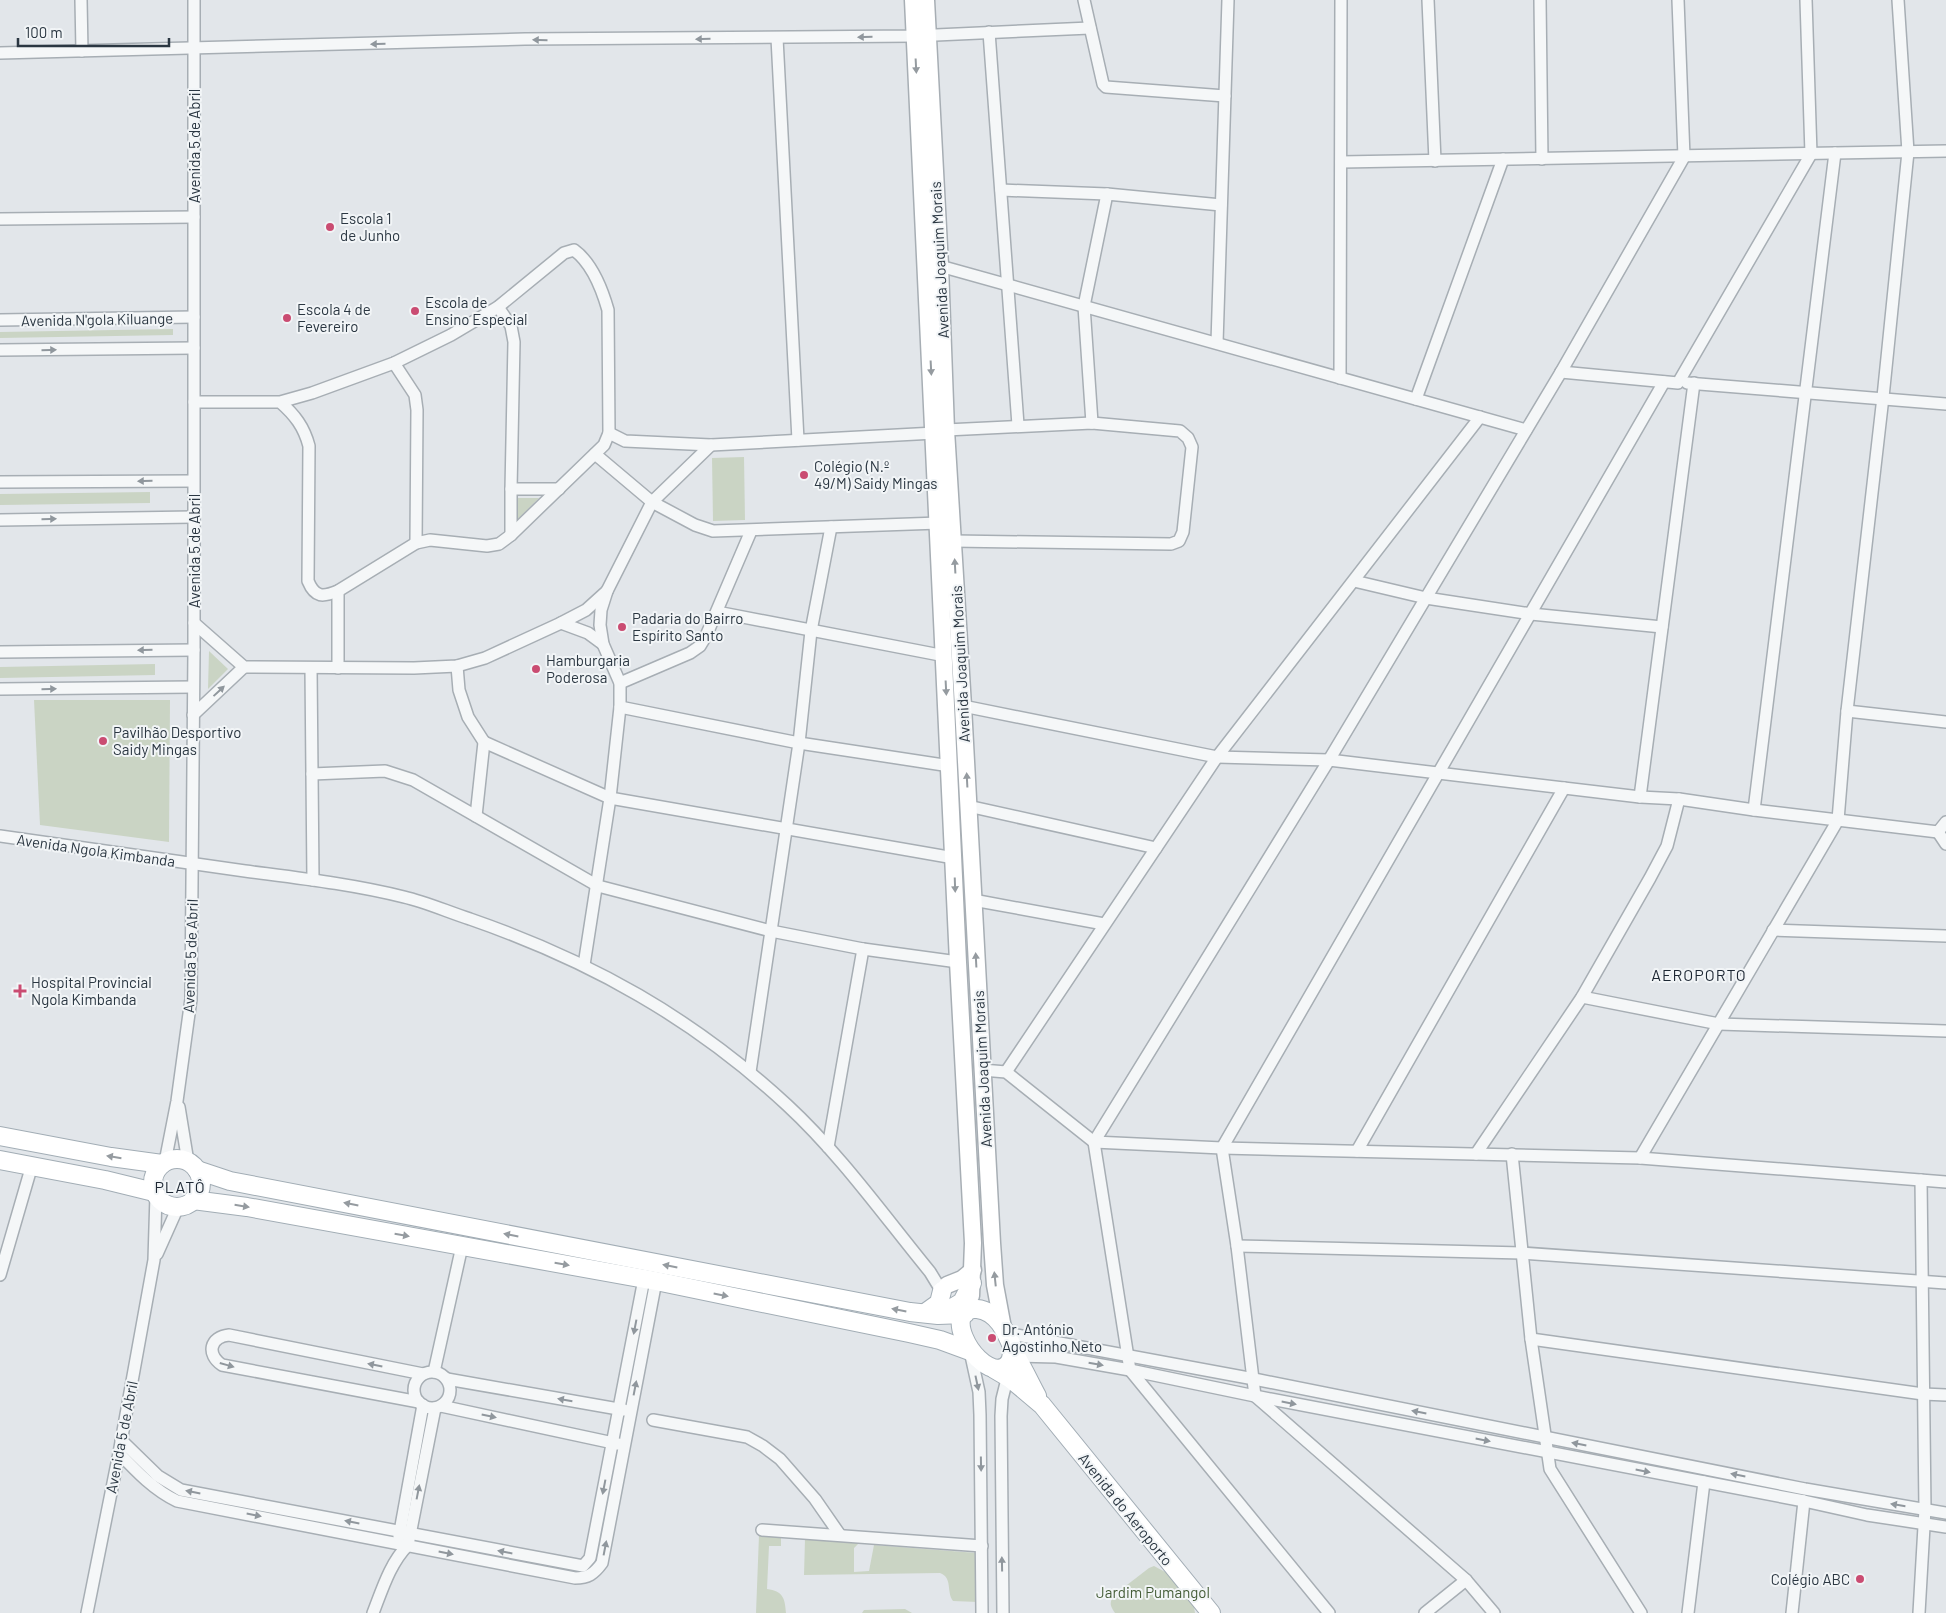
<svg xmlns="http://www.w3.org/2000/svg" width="1946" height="1613" font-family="Barlow,sans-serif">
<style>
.green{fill:#cad4c4}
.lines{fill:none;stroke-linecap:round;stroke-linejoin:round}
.street-casing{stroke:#a7aeb4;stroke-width:14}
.secondary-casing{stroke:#a7aeb4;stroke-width:19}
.primary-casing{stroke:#a2adb5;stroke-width:20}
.street{stroke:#f5f7f8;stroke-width:11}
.secondary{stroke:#fff;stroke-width:16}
.primary{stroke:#fff;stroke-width:18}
.oneway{fill:#90979d}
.oneway2{fill:#959ba0}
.poi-dot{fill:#ca4c72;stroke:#f2f5f7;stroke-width:2}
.labels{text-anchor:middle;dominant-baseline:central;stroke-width:4;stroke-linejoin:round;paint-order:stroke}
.street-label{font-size:15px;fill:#2b3742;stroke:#f2f5f7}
.poi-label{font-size:15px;fill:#2b3742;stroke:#f2f5f7;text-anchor:start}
.park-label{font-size:15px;fill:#455d38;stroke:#f2f5f7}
.neighbourhood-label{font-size:16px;letter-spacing:1px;fill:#1d2733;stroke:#f2f5f7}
</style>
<rect width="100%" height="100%" fill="#e2e6ea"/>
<g class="green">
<polygon points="173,329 173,335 0,338 0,332"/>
<polygon points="744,457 745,520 713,521 712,458"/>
<polygon points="150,492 150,503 0,505 0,494"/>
<polygon points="518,498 539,498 518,519"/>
<polygon points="209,651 228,669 208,689"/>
<polygon points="155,664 155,675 0,678 0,667"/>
<polygon points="34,700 170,700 169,842 40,825"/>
<path d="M 759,1535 L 781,1537 L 781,1546 L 769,1546 L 767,1589 C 783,1591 785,1598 786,1613 L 756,1613 Z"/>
<path d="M 805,1539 L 859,1543 L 854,1548 L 854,1572 L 869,1571 L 874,1545 L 977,1553 L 978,1602 L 953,1601 C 946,1591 953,1578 940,1573 L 804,1575 Z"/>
<path d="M 1154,1566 L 1167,1573 L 1194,1607 L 1195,1613 L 1115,1613 C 1110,1606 1109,1603 1114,1595 L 1149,1568 Z"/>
<polygon points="905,1609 912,1613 862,1613 864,1610"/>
</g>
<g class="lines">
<defs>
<g id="street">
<polyline points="81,0 82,51"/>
<polyline points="1084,0 1103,84 1106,87 1225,96"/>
<polyline points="1428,0 1435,161"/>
<polyline points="1540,0 1542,159"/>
<polyline points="989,32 1018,425"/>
<polyline points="777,38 798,440"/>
<polyline points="0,53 525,39 914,36 1090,28"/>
<polyline points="1341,162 1946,151"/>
<polyline points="1001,190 1107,194 1221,205"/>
<polyline points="0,219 194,217"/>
<polyline points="940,266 1526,430"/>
<polyline points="498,307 511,326 514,342 511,489 559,489"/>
<polyline points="0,320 194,317"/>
<polyline points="1217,343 1228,0"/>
<polyline points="0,350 194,348"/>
<polyline points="394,363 415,395 417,410 416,543"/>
<polyline points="1561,372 1678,383 1811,154 1806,0"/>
<polyline points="1340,378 1341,0"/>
<polyline points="1687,383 1946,404"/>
<polyline points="1416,399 1503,159"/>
<path d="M 194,402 L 280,402 L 312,393 L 394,363 L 451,335 L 498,307 L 564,253 L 574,250 C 592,263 602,289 608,310 L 609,433 L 604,445 L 511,535 L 499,544 L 487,546 L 430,540 L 416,543 L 338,591 C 323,597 315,598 308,581 L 309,446 C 304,427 295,415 280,402"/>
<polyline points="1092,423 1084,306 1107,194"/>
<polyline points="946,430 1092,423 1180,431 1188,438 1192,447 1183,532 1179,541 1171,544 953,541"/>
<polyline points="609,433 625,441 711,445 935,433"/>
<polyline points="595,454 652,502 695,525 713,531 939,523"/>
<polyline points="0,482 193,481"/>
<polyline points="511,489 511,535"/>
<polyline points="0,520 193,517"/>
<polyline points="1354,581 1426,598 1531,614 1662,627"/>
<polyline points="717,612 945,656"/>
<polyline points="194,623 244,667 414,668 457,666 485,658 561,623"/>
<polyline points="603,644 588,633 561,623 586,610 607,591 652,502 711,445"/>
<polyline points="0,652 194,650"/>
<polyline points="457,666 459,690 468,717 484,742 476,816"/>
<polyline points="311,668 313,880"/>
<polyline points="338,668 338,591"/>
<polyline points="620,683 690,653 700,646 706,636 751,531"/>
<polyline points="0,689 193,687"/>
<polyline points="963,706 1217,757 1329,760 1640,797 1679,799 1754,810 1938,832"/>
<polyline points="620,707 799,743 950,766"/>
<polyline points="1847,711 1946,722"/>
<polyline points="193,715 244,667"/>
<polyline points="484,742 610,798 954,858"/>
<polyline points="312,774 385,771 413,780 598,886 771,931 863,949 958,962"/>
<polyline points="1640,797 1694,383"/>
<polyline points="968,806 1156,848"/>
<polyline points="1754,810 1835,153"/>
<polyline points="1938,832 1946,844"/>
<polyline points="1938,832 1946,822"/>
<path d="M 0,836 C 82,848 163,859 245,871 C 298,878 352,884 404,897 C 426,902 448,912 470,919 C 591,961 693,1018 787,1105 C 841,1155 884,1216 930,1272 L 944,1295"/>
<polyline points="973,900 1104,924"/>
<polyline points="1773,930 1946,936"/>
<polyline points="584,965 610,798 620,707 620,683 603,644 600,625 601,610 607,591"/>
<polyline points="1582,997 1719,1024 1946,1031"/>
<polyline points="982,1070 1006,1072 1094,1142 1222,1148 1640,1158 1946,1182"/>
<polyline points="750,1072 799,743 811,631 831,527"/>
<polyline points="1006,1072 1217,757 1480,417"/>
<polyline points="179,1107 188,1162"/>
<polyline points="828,1147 863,949"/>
<polyline points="1357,1151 1564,788"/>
<polyline points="1476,1154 1582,997 1650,878 1667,846 1679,799"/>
<polyline points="1512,1154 1531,1339 1550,1469 1641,1613"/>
<polyline points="1640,1158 1838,820 1847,711 1883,397 1908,152 1898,0"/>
<polyline points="165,1162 177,1101 191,999 194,650 194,0"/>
<polyline points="1237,1246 1522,1253 1946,1283"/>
<polyline points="157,1254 178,1207"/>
<polyline points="0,1275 32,1165"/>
<polyline points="1006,1333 1254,1379 1805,1489 1946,1513"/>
<polyline points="1531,1339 1923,1394 1946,1395"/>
<polyline points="970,1351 979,1392 980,1415 982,1613"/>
<polyline points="1012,1356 1056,1357 1130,1370 1255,1396 1804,1501 1867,1515 1946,1527"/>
<polyline points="434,1372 462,1246"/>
<circle cx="432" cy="1390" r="18"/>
<polyline points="447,1379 624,1410"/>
<path d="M 419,1402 L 222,1365 C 206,1354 210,1337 229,1335 L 423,1374"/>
<polyline points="441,1406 618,1444"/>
<polyline points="653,1420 747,1437 763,1446 780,1459 815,1499 840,1535"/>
<polyline points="121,1440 158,1476 181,1490 583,1566 590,1558 644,1279"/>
<path d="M 119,1453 C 137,1472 154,1490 177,1501 L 575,1578 C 588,1578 594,1574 602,1563 L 656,1281"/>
<polyline points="762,1530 982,1546"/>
<polyline points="399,1537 423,1405"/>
<polyline points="1466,1580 1494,1613"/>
<polyline points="87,1613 119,1453 154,1260 156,1195"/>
<path d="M 373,1613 C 382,1590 390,1563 408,1545 L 435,1408"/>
<polyline points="1003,1613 1001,1416 1002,1399 1009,1371"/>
<polyline points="1329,1613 1130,1370 1094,1142 1329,760 1561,372 1684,157 1678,0"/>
<polyline points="1425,1613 1466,1580 1255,1396 1237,1246 1222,1148 1664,382"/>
<polyline points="1688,1613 1704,1482"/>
<polyline points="1792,1613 1804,1501"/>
<polyline points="1919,1613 1925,1509 1921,1180"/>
</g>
<g id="secondary">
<polyline points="913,0 958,962 973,1243 971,1296"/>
<polyline points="926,0 940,266 946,430 963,706 992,1243 995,1285 1003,1328"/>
<polyline points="947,1285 962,1279 973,1270"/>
</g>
<g id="primary">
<polyline points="0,1136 111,1157 162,1164"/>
<circle cx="177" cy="1183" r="24"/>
<polyline points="0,1160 105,1180 154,1192"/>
<polyline points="197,1170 230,1181 910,1312 938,1315 965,1314"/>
<polyline points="193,1200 247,1207 656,1281 909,1333 940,1340 970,1351"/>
<polyline points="945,1312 962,1302 972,1283"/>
<polyline points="925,1313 939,1303 942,1291"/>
<path d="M 1011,1343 C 1013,1356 1012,1366 999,1369 C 970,1368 942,1306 977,1309 C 1001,1311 1009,1341 1017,1358 C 1024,1370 1030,1383 1037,1396"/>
<polyline points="994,1369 1011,1379 1042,1405 1211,1613"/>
</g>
</defs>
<use href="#street" class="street-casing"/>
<use href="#secondary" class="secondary-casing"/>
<use href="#primary" class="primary-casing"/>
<use href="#street" class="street"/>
<use href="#secondary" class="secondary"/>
<use href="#primary" class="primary"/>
</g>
<defs><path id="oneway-solid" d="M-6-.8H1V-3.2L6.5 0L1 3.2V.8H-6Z" transform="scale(1.25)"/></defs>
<g class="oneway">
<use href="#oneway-solid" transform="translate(865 37) rotate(179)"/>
<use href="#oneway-solid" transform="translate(703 39) rotate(179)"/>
<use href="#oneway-solid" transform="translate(540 40) rotate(-179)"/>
<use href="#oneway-solid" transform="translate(378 44) rotate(179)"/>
<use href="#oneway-solid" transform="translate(49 350) rotate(-1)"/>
<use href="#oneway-solid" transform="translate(145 481) rotate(179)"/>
<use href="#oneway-solid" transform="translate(49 519) rotate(-1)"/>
<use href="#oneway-solid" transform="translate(145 650) rotate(179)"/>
<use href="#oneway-solid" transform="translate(49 689) rotate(-1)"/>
<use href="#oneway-solid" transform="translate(219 691) rotate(-43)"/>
<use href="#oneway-solid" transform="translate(635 1327) rotate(101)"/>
<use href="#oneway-solid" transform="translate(1096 1364) rotate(10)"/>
<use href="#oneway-solid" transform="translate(227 1365) rotate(16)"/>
<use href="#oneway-solid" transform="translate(375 1365) rotate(-169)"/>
<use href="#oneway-solid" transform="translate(977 1383) rotate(78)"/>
<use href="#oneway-solid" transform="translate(635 1388) rotate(-79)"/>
<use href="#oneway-solid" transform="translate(565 1400) rotate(-170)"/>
<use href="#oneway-solid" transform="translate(1289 1403) rotate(11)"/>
<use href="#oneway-solid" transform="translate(1419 1412) rotate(-169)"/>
<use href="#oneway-solid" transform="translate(489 1416) rotate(12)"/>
<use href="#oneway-solid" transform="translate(1483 1440) rotate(11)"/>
<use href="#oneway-solid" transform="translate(1579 1444) rotate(-169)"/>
<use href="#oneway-solid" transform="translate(981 1464) rotate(89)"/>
<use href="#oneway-solid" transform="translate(1643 1471) rotate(11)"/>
<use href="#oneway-solid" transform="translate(1738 1475) rotate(-169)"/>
<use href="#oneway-solid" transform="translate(604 1487) rotate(101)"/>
<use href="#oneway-solid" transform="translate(193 1492) rotate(-169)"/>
<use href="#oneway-solid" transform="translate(418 1492) rotate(-79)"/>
<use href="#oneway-solid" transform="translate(1898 1505) rotate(-171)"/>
<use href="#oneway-solid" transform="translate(254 1515) rotate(11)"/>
<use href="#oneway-solid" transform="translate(352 1522) rotate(-169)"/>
<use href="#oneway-solid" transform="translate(605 1548) rotate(-79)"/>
<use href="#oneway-solid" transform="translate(505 1552) rotate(-169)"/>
<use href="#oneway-solid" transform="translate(446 1553) rotate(11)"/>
<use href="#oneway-solid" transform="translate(1002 1564) rotate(-91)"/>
</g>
<g class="oneway2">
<use href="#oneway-solid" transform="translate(916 66) rotate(87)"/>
<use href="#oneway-solid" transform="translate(931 368) rotate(87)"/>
<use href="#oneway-solid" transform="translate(955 566) rotate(-93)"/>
<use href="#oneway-solid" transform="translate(946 688) rotate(87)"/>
<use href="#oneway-solid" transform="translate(967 780) rotate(-93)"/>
<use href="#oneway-solid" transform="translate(955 885) rotate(88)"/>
<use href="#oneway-solid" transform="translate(976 960) rotate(-93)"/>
<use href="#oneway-solid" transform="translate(114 1157) rotate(-171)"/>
<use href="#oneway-solid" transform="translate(351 1204) rotate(-169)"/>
<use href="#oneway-solid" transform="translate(242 1206) rotate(9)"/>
<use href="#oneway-solid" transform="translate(402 1235) rotate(10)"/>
<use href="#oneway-solid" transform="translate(511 1235) rotate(-169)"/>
<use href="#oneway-solid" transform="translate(562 1264) rotate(10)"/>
<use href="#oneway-solid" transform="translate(670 1266) rotate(-169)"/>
<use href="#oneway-solid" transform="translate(995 1279) rotate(-96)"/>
<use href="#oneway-solid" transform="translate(721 1295) rotate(11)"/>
<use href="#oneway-solid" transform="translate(899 1310) rotate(-169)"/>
</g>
<g class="poi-dot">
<circle cx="330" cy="227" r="5"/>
<circle cx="415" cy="311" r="5"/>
<circle cx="287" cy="318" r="5"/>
<circle cx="804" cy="475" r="5"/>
<circle cx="622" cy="627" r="5"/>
<circle cx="536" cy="669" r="5"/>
<circle cx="103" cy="741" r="5"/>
<path d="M17.5 983.5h5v5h5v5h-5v5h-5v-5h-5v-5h5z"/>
<circle cx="992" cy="1338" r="5"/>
<circle cx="1860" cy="1579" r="5"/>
</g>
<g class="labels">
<g class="street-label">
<text transform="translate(194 146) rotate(-90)">Avenida 5 de Abril</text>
<text transform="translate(939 260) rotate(-93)">Avenida Joaquim Morais</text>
<text transform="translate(97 319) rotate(-1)">Avenida N'gola Kiluange</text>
<text transform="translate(194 551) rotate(-90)">Avenida 5 de Abril</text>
<text transform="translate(960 664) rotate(-93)">Avenida Joaquim Morais</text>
<text transform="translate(96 850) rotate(8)">Avenida Ngola Kimbanda</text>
<text transform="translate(190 956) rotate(-88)">Avenida 5 de Abril</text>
<text transform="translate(982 1069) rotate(-93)">Avenida Joaquim Morais</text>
<text transform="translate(121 1437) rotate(-79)">Avenida 5 de Abril</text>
<text transform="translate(1126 1509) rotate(51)">Avenida do Aeroporto</text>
</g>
<g class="poi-label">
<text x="340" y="218">Escola 1<tspan x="340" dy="17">de Junho</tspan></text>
<text x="425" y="302">Escola de<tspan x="425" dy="17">Ensino Especial</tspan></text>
<text x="297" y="309">Escola 4 de<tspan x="297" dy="17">Fevereiro</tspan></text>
<text x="814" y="466">Colégio (N.º<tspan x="814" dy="17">49/M) Saidy Mingas</tspan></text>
<text x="632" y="618">Padaria do Bairro<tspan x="632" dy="17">Espírito Santo</tspan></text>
<text x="546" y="660">Hamburgaria<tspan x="546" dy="17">Poderosa</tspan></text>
<text x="113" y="732">Pavilhão Desportivo<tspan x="113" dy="17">Saidy Mingas</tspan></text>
<text x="31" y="982">Hospital Provincial<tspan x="31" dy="17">Ngola Kimbanda</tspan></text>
<text x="1002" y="1329">Dr. António<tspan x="1002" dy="17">Agostinho Neto</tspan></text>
<text x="1850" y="1579" text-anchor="end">Colégio ABC</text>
</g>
<g class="park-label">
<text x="1153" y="1592">Jardim Pumangol</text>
</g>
<g class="neighbourhood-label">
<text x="1699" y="974">AEROPORTO</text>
<text x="180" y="1186">PLATÔ</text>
</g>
</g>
<path d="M18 38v8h151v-8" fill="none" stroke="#2b3742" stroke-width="2.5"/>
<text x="25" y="38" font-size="15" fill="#2b3742" stroke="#f2f5f7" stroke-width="4" paint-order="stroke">100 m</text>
</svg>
